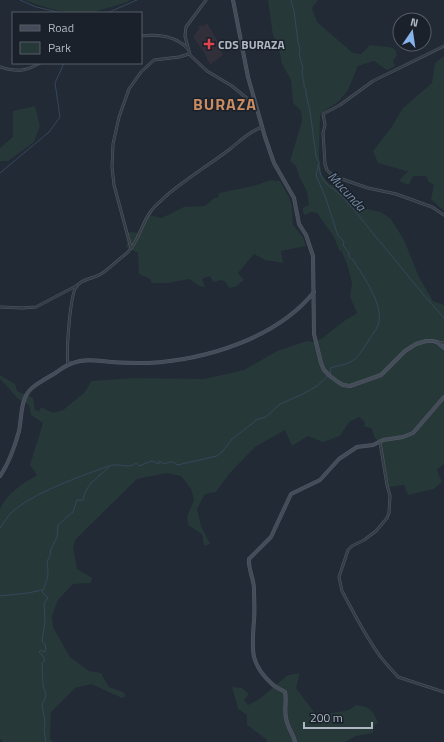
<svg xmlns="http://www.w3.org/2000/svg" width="444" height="742" font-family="'Titillium Web',sans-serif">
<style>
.medical{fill:#302f3a}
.green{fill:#263838}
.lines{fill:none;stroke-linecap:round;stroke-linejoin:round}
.stream{stroke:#36475b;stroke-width:1}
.street-casing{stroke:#525a63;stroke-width:3}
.secondary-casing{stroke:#525a63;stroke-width:4}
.street{stroke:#343c45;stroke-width:2}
.secondary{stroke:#434c58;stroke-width:3}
.health-dot{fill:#e0444e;stroke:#1a212a;stroke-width:1.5}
.labels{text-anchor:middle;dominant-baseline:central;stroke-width:3;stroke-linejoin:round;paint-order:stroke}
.poi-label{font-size:12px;font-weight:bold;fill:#afb7c2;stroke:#1a212a;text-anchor:start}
.water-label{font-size:13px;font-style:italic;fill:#798fa9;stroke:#1a212a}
.district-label{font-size:16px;font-weight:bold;letter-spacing:1px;fill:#c98b62;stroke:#1a212a}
</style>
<rect width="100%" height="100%" fill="#212a35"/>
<polygon class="medical" points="207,23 221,47 220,48 223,55 210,65 204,52 193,37 199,29 198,27 201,25 203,26"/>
<g class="green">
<path d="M 25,0 L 129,0 L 130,1 C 118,5 105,9 93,12 C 71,16 45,8 25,0 Z"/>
<path d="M 268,0 L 318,0 L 312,8 L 317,22 L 353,53 L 361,54 L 370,45 L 389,47 L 395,49 L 397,55 L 393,61 L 395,66 L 387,70 L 374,61 L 358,66 L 348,90 L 339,101 L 320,114 L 319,158 L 322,175 L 329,184 L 344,188 L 358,207 L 381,212 L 391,219 L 404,240 L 419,277 L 433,301 L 444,305 L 444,464 L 437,470 L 442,482 L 434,489 L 408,495 L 404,485 L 389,487 L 379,442 L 375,438 L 372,429 L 364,426 L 365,422 L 359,417 L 349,422 L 340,436 L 323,442 L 308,436 L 292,446 L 285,430 L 255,447 L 229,474 L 216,492 L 205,494 L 197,509 L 201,526 L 210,544 L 204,546 L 202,534 L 188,525 L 187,517 L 194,500 L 191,489 L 181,476 L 166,473 L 137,479 L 76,539 L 73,547 L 77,569 L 92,578 L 91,583 L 73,584 L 58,600 L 52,616 L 53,627 L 70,657 L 89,671 L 101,673 L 109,687 L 123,692 L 126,696 L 122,698 L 91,684 L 75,688 L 51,712 L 50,739 L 53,742 L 3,742 L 0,739 L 0,509 C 7,493 22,484 37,475 L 30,465 L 43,423 L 31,415 L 29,405 L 17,398 L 6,385 L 0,379 L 0,375 L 15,384 L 17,391 L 33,398 L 35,410 L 39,411 L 41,407 L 53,413 L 63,410 L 85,392 L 91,381 L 134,378 L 204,379 L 244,370 L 277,351 L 307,341 L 313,342 L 321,339 L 344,321 L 357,313 L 350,297 L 352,283 L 347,264 L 342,252 L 339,250 L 334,237 L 317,213 L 311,212 L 305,215 L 303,212 L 303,208 L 309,205 L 307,192 L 299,176 L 296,166 L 290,161 L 302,121 L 301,111 L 293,103 L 291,80 L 282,64 L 278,44 L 273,36 Z"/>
<polygon points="444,56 444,211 431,199 434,185 429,182 426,176 413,176 409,185 399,181 409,170 406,171 378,163 373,151 391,128 403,108 432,83 435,63"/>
<polygon points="35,106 40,126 34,142 8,161 0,161 0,148 13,137 13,111"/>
<polygon points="271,180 280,181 289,197 292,206 293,225 303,237 306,246 281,251 283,263 265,260 254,254 238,273 244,280 235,287 229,288 226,283 222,280 213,282 210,276 202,279 205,287 199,286 190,279 168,283 152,283 150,279 139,274 138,253 126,247 129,232 140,233 149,215 162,218 184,207 205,206 214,198 218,198 219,193 253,186"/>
<path d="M 300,673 L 296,688 L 317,716 L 349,710 L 356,705 C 371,707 373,710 378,723 L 374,726 L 373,733 L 356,736 L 345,742 L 267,742 L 266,739 L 247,725 L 247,715 L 238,709 L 232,687 L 242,688 L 249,694 L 244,700 L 248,705 L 258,700 L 288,675 Z"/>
</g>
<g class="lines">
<g class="stream">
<polyline points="20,0 36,7 62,13"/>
<path d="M 291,0 L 294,11 L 298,42 L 300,49 L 299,54 L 303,68 C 300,74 305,80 304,87 L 306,89 L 306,94 L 310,111 L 316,156 L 318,161"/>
<polyline points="107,13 137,0"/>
<path d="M 319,162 L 316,175 L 326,199 L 338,236 L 342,239 L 344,243 L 343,245 L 349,253 L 349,257 L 353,260 C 363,276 385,306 378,325 C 376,331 370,337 367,343 C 362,350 357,360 348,363 C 342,366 337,365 331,368 L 330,374"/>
<path d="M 319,166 C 320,181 327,184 337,192 C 341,195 345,199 348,203 C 360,215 369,230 381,243 C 402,268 422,294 444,318"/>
<polyline points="0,173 49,132 60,117 55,83 64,63"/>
<path d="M 0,528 C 4,523 7,517 11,513 C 32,493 81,476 109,466"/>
<polyline points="0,596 28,593 42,590"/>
<path d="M 46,742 L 44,730 L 45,723 L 42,704 L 45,699 L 46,694 L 43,686 L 42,663 L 45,661 L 43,656 L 39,652 L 41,650 L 44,652 L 46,651 L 45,644 L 42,642 L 45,620 L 44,603 L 48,598 L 42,592 C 48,578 49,577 47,561 L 50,556 L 51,549 L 57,537 L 58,525 C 64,520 67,516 73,512 L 77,500 L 83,500 C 84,494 87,488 91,483 C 92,482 111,465 112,465 C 121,464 129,469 136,463 L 139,466 L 152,461 L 159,464 L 159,461 L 165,464 C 169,461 173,461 177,465 L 217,456 L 223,451 L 232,439 L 258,419 L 266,417 L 280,404 L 303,394 L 317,386 L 328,376"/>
</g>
<defs>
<g id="street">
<polyline points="206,0 186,27 185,36 190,55 207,71 232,86 255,105"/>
<path d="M 141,36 C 158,34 176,36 188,49"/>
<polyline points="444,46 373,81 340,105 323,114 325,125 323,133 325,164 327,170 333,176 368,188 396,194 432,207 444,215"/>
<path d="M 0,67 C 16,72 25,72 40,63"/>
<polyline points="131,248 114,185 112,167 113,144 119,117 129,89 141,72 154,60 179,57 189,54"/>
<polyline points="0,307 22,308 36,307 76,286"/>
<polyline points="438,342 444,343"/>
<path d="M 68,364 C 66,350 70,301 75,289 C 79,279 93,279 101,274 C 108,270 120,258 127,253 C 139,242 141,224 151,211 C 155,205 161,201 166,196 C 186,179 209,165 230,149 C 240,141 249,132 262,127"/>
<path d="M 380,442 L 387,485 L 390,496 L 389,513 L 387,518 L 376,531 L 364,540 L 352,546 L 348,550 L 339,577 L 342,591 C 354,613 365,636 380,656 C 385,663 392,670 398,677 L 444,692"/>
</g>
<g id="secondary">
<polyline points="233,0 248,77 265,137 274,163 294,198 299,224 306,235 313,256 314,334 321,363 324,370 330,376 338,382 343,385 350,386 381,375 405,351 416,344 426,341 433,341 437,342 444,348"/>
<path d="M 0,476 C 9,463 15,446 19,431 C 22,417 20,398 32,388 C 38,383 45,379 52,375 C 59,371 65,365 73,363 C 85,358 99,361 112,362 C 124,363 136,363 148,363 C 206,360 277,338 314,292"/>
<path d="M 295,742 C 294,735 287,727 286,718 C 284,709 287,700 285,692 C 281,689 276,688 272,684 C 249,663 252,649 254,620 C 255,610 254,599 254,589 C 254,579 248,569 249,559 L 271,537 L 291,494 L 320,480 L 339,459 L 357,447 L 373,445 L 383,440 L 403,437 L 413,433 L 444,397"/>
</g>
</defs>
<use href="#street" class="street-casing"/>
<use href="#secondary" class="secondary-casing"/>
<use href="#street" class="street"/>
<use href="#secondary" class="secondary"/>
</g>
<path class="health-dot" d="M207 38h4v4h4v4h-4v4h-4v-4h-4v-4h4z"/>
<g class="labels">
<g class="poi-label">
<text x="218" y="44">CDS BURAZA</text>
</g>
<g class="water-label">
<text transform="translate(347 191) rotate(47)">Mucunda</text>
</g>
<g class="district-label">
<text x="225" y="104">BURAZA</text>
</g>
</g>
<rect x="12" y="12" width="130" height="52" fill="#1a212a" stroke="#565d67"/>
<rect x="20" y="25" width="20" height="6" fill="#434c58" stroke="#565d67"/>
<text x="48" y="32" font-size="12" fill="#afb7c2">Road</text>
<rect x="20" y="42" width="20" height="12" fill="#263838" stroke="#565d67"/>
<text x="48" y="52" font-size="12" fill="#afb7c2">Park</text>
<g transform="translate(412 32) rotate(13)"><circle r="19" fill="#1a212a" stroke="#565d67"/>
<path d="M0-3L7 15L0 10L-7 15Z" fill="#88b4ee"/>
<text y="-6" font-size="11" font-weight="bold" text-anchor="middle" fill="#afb7c2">N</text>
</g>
<path d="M304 722v6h68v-6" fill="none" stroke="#afb7c2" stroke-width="2"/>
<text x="310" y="722" font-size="12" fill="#afb7c2" stroke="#1a212a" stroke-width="3" paint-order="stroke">200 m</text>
</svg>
